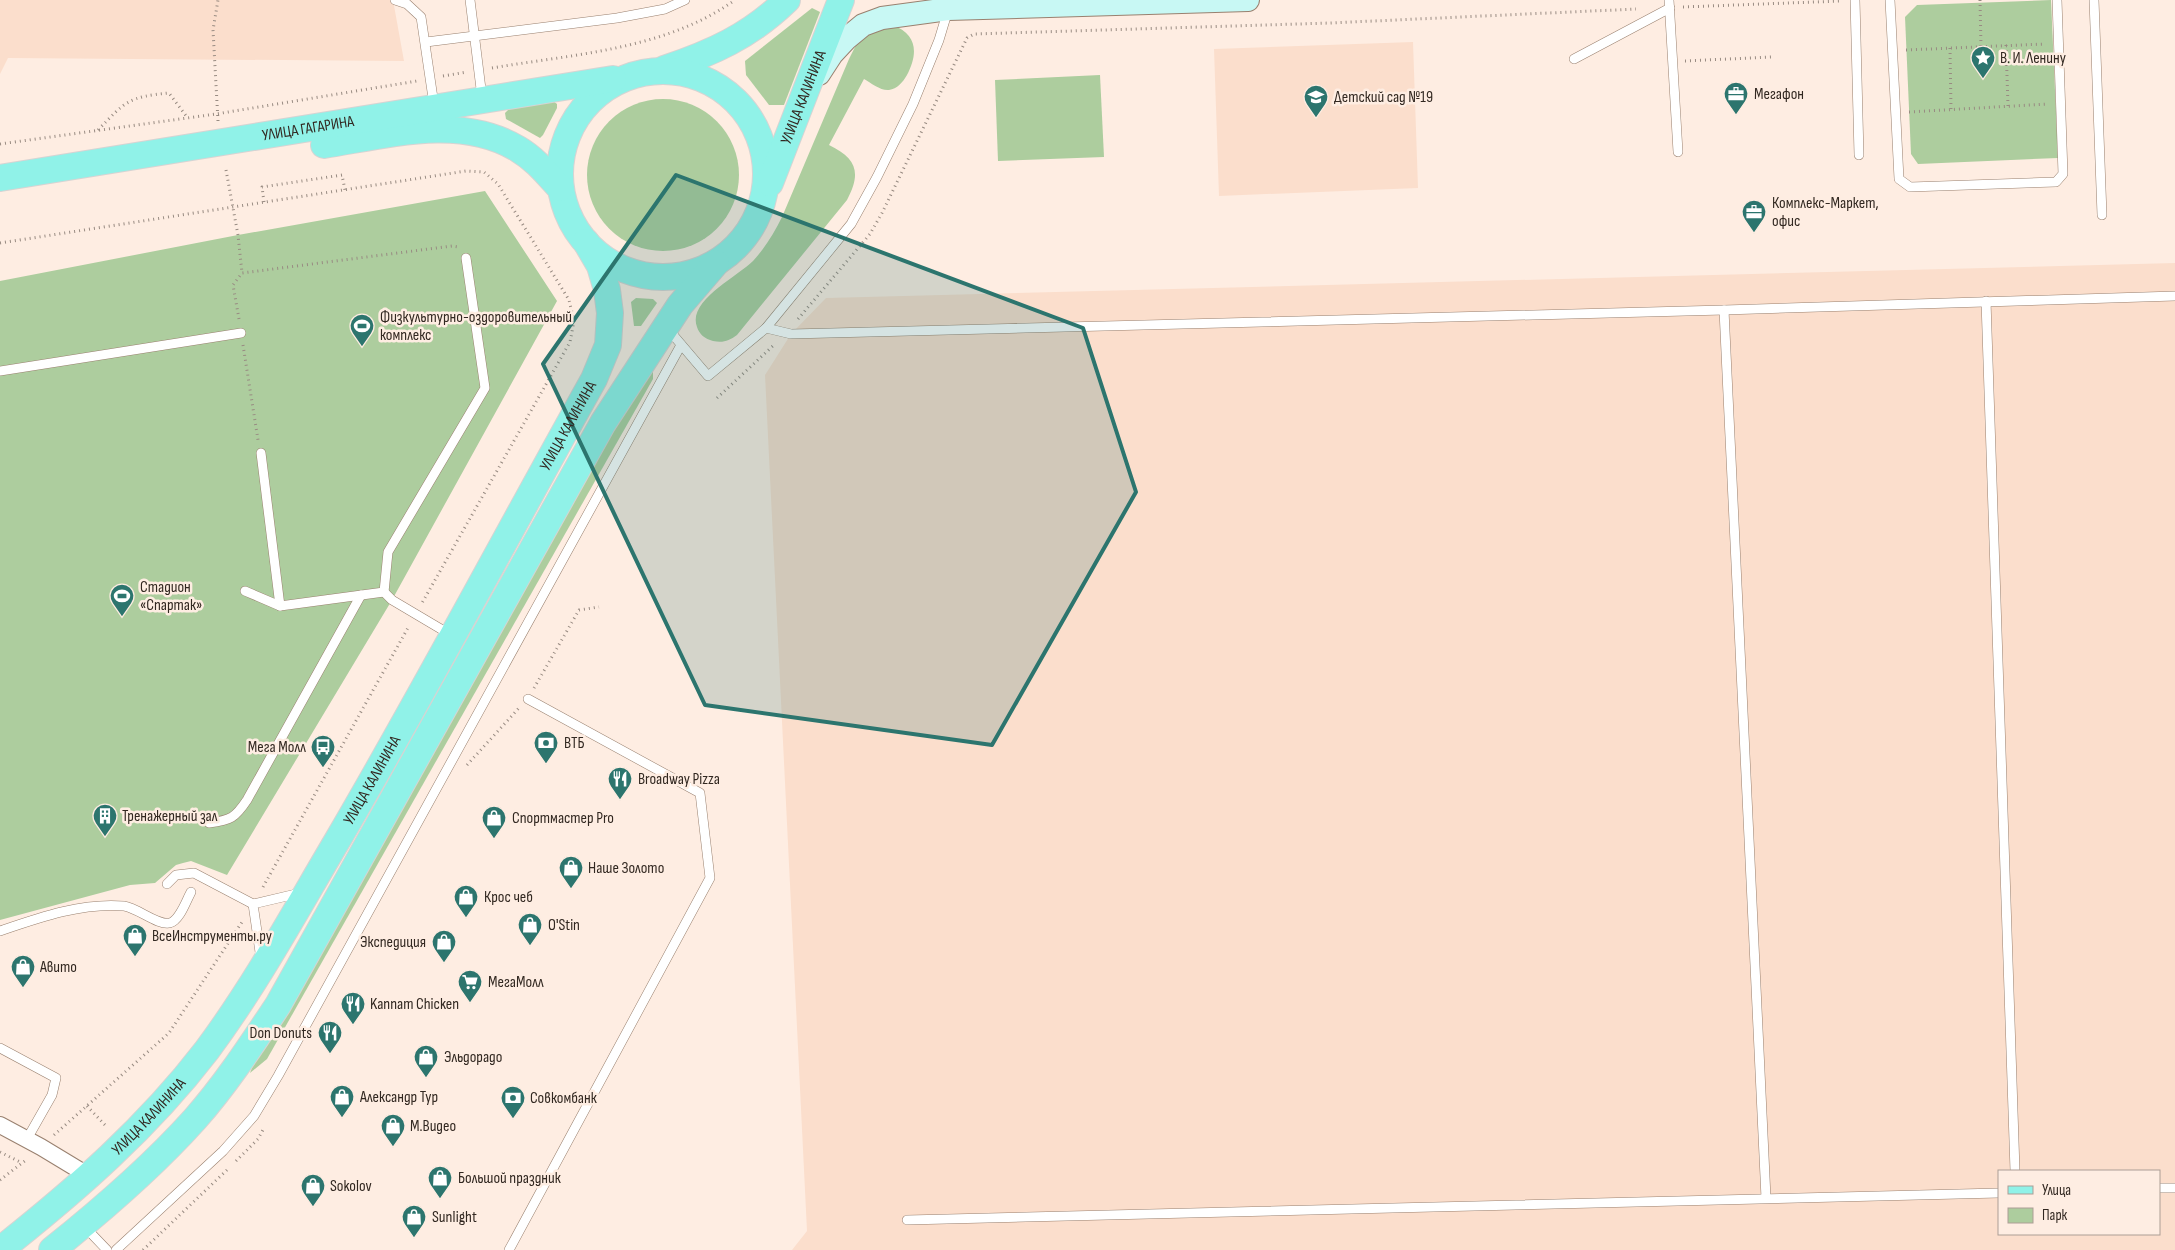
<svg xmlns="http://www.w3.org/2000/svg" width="2175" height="1250" font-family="'Sofia Sans Condensed',sans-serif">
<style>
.built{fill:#fbdecc;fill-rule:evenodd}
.green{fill:#adcd9e}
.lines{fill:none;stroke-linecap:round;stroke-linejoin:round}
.lane-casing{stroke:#99806f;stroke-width:10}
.street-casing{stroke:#99806f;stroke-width:18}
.secondary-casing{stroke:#99806f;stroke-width:24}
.primary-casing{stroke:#d6d4d3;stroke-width:28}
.path{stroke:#988b82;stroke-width:3;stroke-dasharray:1 4;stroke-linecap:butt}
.lane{stroke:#fff;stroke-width:9}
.street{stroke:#fff;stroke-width:16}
.secondary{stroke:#c8f8f4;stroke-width:22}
.primary{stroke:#90f2e8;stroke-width:26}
.marked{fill:#2c756e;fill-opacity:0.2;stroke:#2c756e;stroke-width:4;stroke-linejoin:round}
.labels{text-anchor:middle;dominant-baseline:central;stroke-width:5;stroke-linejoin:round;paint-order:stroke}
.poi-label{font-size:16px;fill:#322821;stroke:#feede2;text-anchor:start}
.street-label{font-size:16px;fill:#322821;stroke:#feede2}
</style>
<rect width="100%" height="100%" fill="#feede2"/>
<g class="built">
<polygon points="0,0 393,0 404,61 8,58 0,74"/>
<polygon points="1413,42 1418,188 1219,196 1214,49"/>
<path d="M 2175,263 L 2175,1250 L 792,1250 L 807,1231 L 765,375 L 791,334 L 826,298 ZM 1999,1171 L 2159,1171 L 2159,1234 L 1999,1234 Z"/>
</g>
<g class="green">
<polygon points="2051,0 2058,158 1918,164 1911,154 1905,17 1917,5"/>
<polygon points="812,8 820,12 784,105 769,105 746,75 745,61"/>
<path d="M 892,25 C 918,34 918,54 907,75 C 903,82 897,89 889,90 C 881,91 871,83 864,79 L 829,145 C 856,158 862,172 847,200 L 737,335 C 729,341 723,343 713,341 C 705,339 699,334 697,327 C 687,301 737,277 753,261 C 765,248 774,233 782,217 L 849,59 L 860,37 Z"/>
<polygon points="1100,75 1104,157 998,161 995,80"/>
<circle cx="663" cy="175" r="76"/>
<polygon points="553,101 557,104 557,108 543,135 540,138 506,119 505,113 509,109"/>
<polygon points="485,191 557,301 392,600 227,875 191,861 183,863 176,865 155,883 130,885 0,920 0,281 238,235"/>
<polygon points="636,298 653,299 657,303 641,326 634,326 631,302"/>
<polygon points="648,371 653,372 653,379 267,1059 250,1073 258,1052"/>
</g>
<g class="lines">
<defs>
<g id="lane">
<polyline points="395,0 407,4 421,17 434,105"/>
<polyline points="470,0 482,97"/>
<polyline points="1669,0 1678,152"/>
<polyline points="1855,0 1859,155"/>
<polyline points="1890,0 1899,179 1910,187 2056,182 2063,174 2057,0"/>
<polyline points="2094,0 2102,215"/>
<polyline points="426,42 617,18 665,9 685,0"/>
<polyline points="1574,59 1670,8"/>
<polyline points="1986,301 2015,1171"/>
<polyline points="1724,310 1766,1198"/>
<polyline points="766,328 791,334 1724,310 2175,296"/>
<polyline points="668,329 708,376 766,328 851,224 877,177 913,104 939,40 948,10"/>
<polyline points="0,371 241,333"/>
<polyline points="261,453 280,606 384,592 388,552 485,388 466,258"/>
<polyline points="245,591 280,606"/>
<polyline points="384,592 392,600 451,635"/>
<path d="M 209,823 C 231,820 235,818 247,800 L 361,595"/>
<polyline points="167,884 176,875 194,873 253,904"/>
<path d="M 0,931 C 38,918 83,902 124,906 C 138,908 158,926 170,923 C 180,920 186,901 191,892"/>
<polyline points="261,959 253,904 300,893"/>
<polyline points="0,1048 56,1078 52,1095 27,1139"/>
<polyline points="2159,1188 2175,1188"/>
<polyline points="907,1220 1999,1193"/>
<polyline points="85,1227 107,1250"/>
<polyline points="116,1250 223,1151 254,1116 278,1076 681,345"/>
<polyline points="509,1250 710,878 700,793 528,699"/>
</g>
<polyline id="street" points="0,1125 41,1147 89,1176"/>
<polyline id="secondary" points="819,74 832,54 846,39 863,25 882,18 948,9 1248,0"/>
<g id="primary">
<path d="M 664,69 C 712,53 750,36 787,0"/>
<circle cx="663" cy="174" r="103"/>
<path d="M 324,145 C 387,135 460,114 518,149 C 535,159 547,174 560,188"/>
<path id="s1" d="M 0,178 L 613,79"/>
<path id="s2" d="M 770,183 L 841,0"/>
<path id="s3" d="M 0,1250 C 76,1190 148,1127 207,1050 C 256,984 295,912 337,841 C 426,689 508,533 594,379 L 608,345 L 610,313 L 607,290 L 600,266 L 586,242"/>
<path d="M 52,1250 C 102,1210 152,1167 195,1119 C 226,1084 252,1044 278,1005 L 603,423 L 680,305 L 716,263"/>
</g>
</defs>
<use href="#lane" class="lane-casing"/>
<use href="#street" class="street-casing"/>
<use href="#secondary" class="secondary-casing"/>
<use href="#primary" class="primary-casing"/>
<g class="path">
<polyline points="1980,0 1981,47"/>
<polyline points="1683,7 1841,1"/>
<polyline points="2006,45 2008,106"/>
<polyline points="1950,48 1951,110"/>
<polyline points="1906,50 2045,44"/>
<polyline points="1685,61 1771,57"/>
<path d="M 492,68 C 574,54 665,50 735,0"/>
<polyline points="443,76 467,72"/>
<polyline points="1909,112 2048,104"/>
<polyline points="218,121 213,30 218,0"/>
<path d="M 98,130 C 126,101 128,97 169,93 L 187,117"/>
<polyline points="0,144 216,114 417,81"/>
<polyline points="226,170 238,235 242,273"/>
<polyline points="264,202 262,187 342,175 345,190"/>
<polyline points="0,243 466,171 484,172 498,184 569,300 574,321 570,342 422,603"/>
<polyline points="239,319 233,285 242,273 452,246 459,247"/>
<polyline points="798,319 870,234 882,213 967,38 974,34 1330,23 1636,9"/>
<polyline points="243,345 258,440"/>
<polyline points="717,398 775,344"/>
<polyline points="534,688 579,610 599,607"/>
<polyline points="467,765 519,708"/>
<polyline points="263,887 409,626"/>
<polyline points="87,1106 105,1125"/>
<polyline points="54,1135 169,1033 242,922"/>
<polyline points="0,1152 22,1163"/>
<polyline points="236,1161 258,1139 264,1128"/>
<polyline points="0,1180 26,1160"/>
<polyline points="143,1250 228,1169"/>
</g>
<use href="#lane" class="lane"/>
<use href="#street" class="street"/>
<use href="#secondary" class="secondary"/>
<use href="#primary" class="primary"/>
</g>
<path class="marked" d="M 676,175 L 1083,328 L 1136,492 L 992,745 L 705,705 L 543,364 Z"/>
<defs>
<symbol id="sight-pin" viewBox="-11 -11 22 30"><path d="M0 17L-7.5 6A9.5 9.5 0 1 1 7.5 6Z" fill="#2c756e" stroke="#feede2"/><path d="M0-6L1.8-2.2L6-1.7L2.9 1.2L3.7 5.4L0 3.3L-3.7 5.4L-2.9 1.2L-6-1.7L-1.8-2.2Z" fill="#fff"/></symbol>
<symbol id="office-pin" viewBox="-11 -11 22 30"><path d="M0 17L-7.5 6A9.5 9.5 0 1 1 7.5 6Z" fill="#2c756e" stroke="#feede2"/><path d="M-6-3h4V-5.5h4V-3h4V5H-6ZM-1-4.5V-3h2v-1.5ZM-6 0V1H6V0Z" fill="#fff"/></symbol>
<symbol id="school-pin" viewBox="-11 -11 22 30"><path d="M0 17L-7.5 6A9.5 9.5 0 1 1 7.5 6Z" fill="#2c756e" stroke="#feede2"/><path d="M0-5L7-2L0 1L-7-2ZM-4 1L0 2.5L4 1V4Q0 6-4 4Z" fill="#fff"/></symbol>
<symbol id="stadium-pin" viewBox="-11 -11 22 30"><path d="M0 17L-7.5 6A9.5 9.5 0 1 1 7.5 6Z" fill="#2c756e" stroke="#feede2"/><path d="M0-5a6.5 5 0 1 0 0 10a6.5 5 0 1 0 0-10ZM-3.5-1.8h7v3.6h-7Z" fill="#fff"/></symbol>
<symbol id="bank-pin" viewBox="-11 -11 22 30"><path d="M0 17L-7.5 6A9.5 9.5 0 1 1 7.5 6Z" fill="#2c756e" stroke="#feede2"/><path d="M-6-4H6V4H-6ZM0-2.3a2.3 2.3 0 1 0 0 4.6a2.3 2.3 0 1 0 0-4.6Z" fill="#fff"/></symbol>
<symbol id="bus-pin" viewBox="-11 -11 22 30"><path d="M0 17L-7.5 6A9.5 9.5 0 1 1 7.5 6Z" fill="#2c756e" stroke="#feede2"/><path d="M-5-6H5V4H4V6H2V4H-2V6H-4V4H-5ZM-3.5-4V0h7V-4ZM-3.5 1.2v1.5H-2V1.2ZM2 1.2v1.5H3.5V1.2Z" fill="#fff"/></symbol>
<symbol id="restaurant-pin" viewBox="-11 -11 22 30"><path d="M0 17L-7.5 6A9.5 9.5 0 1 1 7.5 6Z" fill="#2c756e" stroke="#feede2"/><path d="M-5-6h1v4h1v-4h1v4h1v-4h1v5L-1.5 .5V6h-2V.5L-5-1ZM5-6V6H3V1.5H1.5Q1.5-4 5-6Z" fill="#fff"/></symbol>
<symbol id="building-pin" viewBox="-11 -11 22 30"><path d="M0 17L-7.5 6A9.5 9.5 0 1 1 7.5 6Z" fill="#2c756e" stroke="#feede2"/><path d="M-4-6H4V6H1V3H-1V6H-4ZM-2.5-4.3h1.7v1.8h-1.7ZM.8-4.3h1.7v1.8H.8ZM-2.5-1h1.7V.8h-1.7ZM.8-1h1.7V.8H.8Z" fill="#fff"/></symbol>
<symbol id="shop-pin" viewBox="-11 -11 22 30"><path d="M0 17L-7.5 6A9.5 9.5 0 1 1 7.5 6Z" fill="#2c756e" stroke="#feede2"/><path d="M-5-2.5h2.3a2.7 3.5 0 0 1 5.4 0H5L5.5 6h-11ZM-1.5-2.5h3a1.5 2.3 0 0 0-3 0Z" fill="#fff"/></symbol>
<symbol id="supermarket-pin" viewBox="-11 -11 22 30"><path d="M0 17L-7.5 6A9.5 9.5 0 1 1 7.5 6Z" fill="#2c756e" stroke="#feede2"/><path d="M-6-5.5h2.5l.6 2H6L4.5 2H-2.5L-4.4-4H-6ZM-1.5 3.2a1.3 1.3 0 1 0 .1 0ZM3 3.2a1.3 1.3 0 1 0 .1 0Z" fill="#fff"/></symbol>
</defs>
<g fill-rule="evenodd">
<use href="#sight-pin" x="1969" y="44" width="28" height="38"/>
<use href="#office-pin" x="1722" y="80" width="28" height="38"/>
<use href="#school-pin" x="1302" y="83" width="28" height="38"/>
<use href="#office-pin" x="1740" y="198" width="28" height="38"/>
<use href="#stadium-pin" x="348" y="312" width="28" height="38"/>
<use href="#stadium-pin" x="108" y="582" width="28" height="38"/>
<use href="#bank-pin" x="532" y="729" width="28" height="38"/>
<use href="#bus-pin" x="309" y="733" width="28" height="38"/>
<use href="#restaurant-pin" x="606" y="765" width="28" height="38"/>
<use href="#building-pin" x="91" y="802" width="28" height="38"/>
<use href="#shop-pin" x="480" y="804" width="28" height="38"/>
<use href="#shop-pin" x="557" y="854" width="28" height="38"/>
<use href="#shop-pin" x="452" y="883" width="28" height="38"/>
<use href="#shop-pin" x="516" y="911" width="28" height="38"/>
<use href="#shop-pin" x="121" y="922" width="28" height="38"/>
<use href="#shop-pin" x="430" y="928" width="28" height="38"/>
<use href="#shop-pin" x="9" y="953" width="28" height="38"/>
<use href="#supermarket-pin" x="456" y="968" width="28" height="38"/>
<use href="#restaurant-pin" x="339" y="990" width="28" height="38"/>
<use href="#restaurant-pin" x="316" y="1019" width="28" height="38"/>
<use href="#shop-pin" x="412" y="1043" width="28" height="38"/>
<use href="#shop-pin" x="328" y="1083" width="28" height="38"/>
<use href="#bank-pin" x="499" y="1084" width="28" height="38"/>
<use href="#shop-pin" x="379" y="1112" width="28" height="38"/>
<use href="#shop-pin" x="426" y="1164" width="28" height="38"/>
<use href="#shop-pin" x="299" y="1172" width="28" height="38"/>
<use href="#shop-pin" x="400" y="1203" width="28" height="38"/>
</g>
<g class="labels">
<g class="poi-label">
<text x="2000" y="58">В. И. Ленину</text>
<text x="1754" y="94">Мегафон</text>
<text x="1334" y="97">Детский сад №19</text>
<text x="1772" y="203">Комплекс-Маркет,<tspan x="1772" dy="18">офис</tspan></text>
<text x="380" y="317">Физкультурно-оздоровительный<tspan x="380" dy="18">комплекс</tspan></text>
<text x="140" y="587">Стадион<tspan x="140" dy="18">«Спартак»</tspan></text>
<text x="564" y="743">ВТБ</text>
<text x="306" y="747" text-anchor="end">Мега Молл</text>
<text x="638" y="779">Broadway Pizza</text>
<text x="122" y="816">Тренажерный зал</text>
<text x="512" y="818">Спортмастер Pro</text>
<text x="588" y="868">Наше Золото</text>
<text x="484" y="897">Крос чеб</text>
<text x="548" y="925">O'Stin</text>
<text x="152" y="936">ВсеИнструменты.ру</text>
<text x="426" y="942" text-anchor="end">Экспедиция</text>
<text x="40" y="967">Авито</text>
<text x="488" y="982">МегаМолл</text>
<text x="370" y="1004">Kannam Chicken</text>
<text x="312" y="1033" text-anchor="end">Don Donuts</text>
<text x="444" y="1057">Эльдорадо</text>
<text x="360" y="1097">Александр Тур</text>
<text x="530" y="1098">Совкомбанк</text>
<text x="410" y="1126">М.Видео</text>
<text x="458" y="1178">Большой праздник</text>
<text x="330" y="1186">Sokolov</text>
<text x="432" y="1217">Sunlight</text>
</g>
<g class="street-label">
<text stroke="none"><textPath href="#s2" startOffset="92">УЛИЦА КАЛИНИНА</textPath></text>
<text stroke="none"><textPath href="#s1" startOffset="312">УЛИЦА ГАГАРИНА</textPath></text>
<text stroke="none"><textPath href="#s3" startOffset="1010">УЛИЦА КАЛИНИНА</textPath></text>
<text stroke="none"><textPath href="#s3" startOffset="605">УЛИЦА КАЛИНИНА</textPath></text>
<text stroke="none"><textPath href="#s3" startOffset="200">УЛИЦА КАЛИНИНА</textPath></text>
</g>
</g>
<rect x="1998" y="1170" width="162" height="65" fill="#feede2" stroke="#ac9e95"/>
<rect x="2008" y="1186" width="25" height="8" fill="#90f2e8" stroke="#ac9e95"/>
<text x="2042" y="1195" font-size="15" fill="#322821">Улица</text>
<rect x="2008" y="1208" width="25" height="15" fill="#adcd9e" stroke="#ac9e95"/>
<text x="2042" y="1220" font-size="15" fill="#322821">Парк</text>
</svg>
